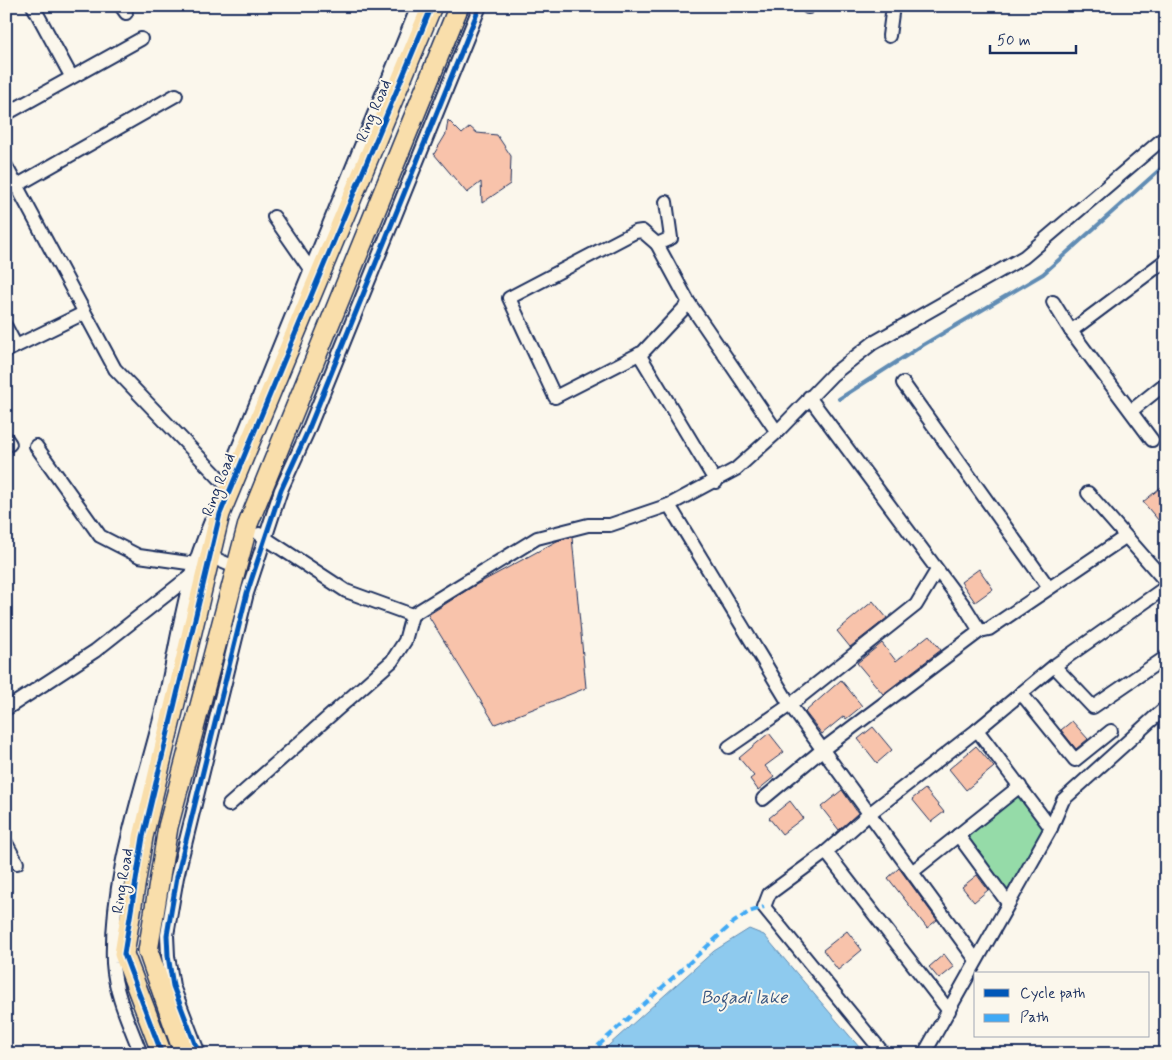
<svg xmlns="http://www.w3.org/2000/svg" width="1172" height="1060" font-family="Mynerve,sans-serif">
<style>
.green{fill:#95dba8;stroke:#588583}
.water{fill:#8ecaee;stroke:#608cb4}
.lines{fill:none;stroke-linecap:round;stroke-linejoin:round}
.stream{stroke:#608cb4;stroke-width:4}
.building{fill:#f8c3ab;stroke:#1b2f5e}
.minor-casing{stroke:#1b2f5e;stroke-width:16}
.highway-casing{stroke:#1b2f5e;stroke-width:22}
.minor{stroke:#fbf7ec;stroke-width:12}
.highway{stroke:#f9deab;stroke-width:19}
.quiet{stroke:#3fa9f5;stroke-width:4;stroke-dasharray:8 4;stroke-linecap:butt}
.cycleway-casing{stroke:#fbf7ec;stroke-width:8}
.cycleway{stroke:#0057b8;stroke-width:5}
.labels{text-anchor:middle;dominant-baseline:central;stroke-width:4;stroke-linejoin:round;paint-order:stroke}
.street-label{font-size:16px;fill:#1b2f5e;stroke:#fbf7ec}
.water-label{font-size:18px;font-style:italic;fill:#385682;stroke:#fbf7ec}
</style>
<rect width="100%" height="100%" fill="#fbf7ec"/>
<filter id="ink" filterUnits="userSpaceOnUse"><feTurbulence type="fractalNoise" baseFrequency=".02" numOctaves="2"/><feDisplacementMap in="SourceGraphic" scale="10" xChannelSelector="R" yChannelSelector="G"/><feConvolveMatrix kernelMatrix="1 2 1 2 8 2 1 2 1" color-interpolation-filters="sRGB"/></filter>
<g filter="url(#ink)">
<polygon class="green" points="1017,792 1046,831 1009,897 963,836"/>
<polygon class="water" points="749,929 764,935 865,1054 599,1054 714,951"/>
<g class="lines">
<polyline class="stream" points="839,399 923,345 1043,274 1166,164"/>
</g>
<g class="building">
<polygon points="448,120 462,134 470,127 477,133 497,135 511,156 510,184 482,203 481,182 467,193 434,154 446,134"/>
<polygon points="1166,483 1166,515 1159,521 1143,502"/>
<polygon points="572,537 586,688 495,724 428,615 472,587 557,541"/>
<polygon points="979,569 993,589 975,602 961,582"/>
<polygon points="873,601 887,618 850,647 837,631"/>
<polygon points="929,635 941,650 883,694 857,663 882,643 896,661"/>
<polygon points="841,680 862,706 846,719 844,716 822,734 805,712"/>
<polygon points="1072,721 1088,739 1076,749 1061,730"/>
<polygon points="873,727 892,750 877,763 858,739"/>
<polygon points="769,733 784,752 765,766 774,777 758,790 750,779 754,776 739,758"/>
<polygon points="976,746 994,767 966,790 949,769"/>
<polygon points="925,789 944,812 931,822 912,799"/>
<polygon points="842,790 858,813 839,830 821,807"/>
<polygon points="790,801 803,818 782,834 769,818"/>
<polygon points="899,868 937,920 927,928 888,878"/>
<polygon points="977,875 988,890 974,902 962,887"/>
<polygon points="847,931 862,950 838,970 823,950"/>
<polygon points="944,954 954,967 939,979 929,967"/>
</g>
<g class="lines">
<defs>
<g id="minor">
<polyline points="33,6 71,76"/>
<polyline points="121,6 126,13"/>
<polyline points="808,7 808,6"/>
<polyline points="889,36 893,6"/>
<polyline points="6,114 141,39"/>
<polyline points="6,166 115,369 224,483"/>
<polyline points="16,186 176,95"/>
<polyline points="666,202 671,238 657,244 689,303 777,432"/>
<polyline points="274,217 310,269"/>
<polyline points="657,244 642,231 635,232 509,298 555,397 643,352 689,303"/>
<polyline points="1053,302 1071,331 1152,440"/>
<polyline points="6,327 16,346"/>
<polyline points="1071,331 1166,260"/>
<polyline points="6,351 84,313"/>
<polyline points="639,354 716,482"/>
<polyline points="903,383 1049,588"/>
<polyline points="1131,411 1166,383"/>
<polyline points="6,438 10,444"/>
<polyline points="36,446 100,536 139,556 195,564"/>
<polyline points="236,453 418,6"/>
<polyline points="1088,493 1166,582"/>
<polyline points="669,505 790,705 976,960"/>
<polyline points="259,534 346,591 412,615 537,538 588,525 610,525 669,505 736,469 777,432 832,375 873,343 1024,257 1166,136"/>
<polyline points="209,556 237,568"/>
<polyline points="980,631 989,629 1125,537"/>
<polyline points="1054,666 1093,707 1166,657"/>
<polyline points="1021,693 1075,760 1111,731"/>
<polyline points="6,709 95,651 194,573"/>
<polyline points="729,747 790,705 916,605 937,570"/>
<polyline points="763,799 822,750 980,631 965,607 809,397"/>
<polyline points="229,805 392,661 405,641 412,615"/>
<polyline points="1051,828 1063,800 1166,707"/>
<polyline points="958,835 1008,903"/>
<polyline points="6,843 17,863"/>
<polyline points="826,852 949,1011"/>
<polyline points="912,872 1020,786"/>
<path d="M 141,1054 C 130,1025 115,995 113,963 C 110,874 141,796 162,711 C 173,666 179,619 192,574 C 197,556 204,538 211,521"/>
<polyline points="199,1054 173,986 168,956 167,935 177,877 247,593 281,490 307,433 480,6"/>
<polyline points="884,1054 764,907 769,894 826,852 869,814 977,730 1054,666 1166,587"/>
<polyline points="924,1054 1051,828 977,730"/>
</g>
<g id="highway">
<polyline points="162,1054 124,954 143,837 220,514 432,6"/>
<polyline points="184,1054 148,951 168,827 248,524 459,6"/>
</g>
</defs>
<use href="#minor" class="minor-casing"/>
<use href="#highway" class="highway-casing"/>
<use href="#minor" class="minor"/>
<use href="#highway" class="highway"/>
<polyline class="quiet" points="589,1054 734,922 749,912 764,907"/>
<defs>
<g id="cycleway">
<polyline points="162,1054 124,954 143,837 220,514 432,6"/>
<polyline points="199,1054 173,986 168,956 167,935 177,877 247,593 281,490 307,433 480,6"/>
</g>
</defs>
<use href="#cycleway" class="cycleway-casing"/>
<use href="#cycleway" class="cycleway"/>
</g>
</g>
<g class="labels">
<g class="street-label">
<text transform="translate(374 111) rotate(-67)">Ring Road</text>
<text transform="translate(219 485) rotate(-69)">Ring Road</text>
<text transform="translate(123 881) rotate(-81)">Ring Road</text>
</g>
<g class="water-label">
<text x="744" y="998">Bogadi lake</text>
</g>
</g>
<rect width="1172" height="1060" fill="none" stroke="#fbf7ec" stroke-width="25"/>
<rect x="12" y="12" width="1147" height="1035" fill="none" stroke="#1b2f5e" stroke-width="2" filter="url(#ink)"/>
<rect x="974" y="972" width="175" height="65" fill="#fbf7ec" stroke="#a1a7b3"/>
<rect x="984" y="989" width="25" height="8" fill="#0057b8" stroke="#a1a7b3"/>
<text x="1020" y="998" font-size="15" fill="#1b2f5e">Cycle path</text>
<rect x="984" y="1014" width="25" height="8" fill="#3fa9f5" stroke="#a1a7b3"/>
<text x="1020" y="1022" font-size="15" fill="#1b2f5e">Path</text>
<path d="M990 45v8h86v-8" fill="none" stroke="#1b2f5e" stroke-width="2.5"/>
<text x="997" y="45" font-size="15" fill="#1b2f5e" stroke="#fbf7ec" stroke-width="4" paint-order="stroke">50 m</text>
</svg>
